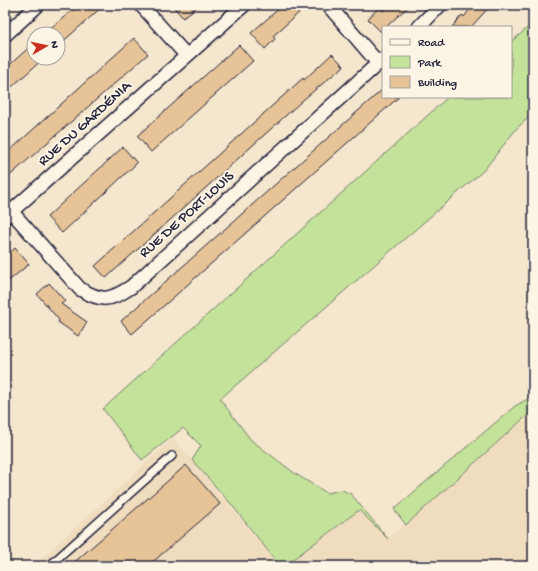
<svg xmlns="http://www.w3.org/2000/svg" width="538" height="571" font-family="'Gochi Hand',sans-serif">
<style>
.built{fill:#f0dcbe}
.green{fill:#c4e29a;stroke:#73826a}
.building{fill:#e6c497;stroke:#22223b}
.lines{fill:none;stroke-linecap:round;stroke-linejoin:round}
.service-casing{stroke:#22223b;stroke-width:10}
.minor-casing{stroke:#22223b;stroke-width:16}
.service{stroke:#fcf5e5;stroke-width:7}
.minor{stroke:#fcf5e5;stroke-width:13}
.labels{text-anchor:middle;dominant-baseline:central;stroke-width:4;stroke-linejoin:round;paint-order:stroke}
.street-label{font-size:15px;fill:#22223b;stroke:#fcf5e5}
</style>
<rect width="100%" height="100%" fill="#f5e6ce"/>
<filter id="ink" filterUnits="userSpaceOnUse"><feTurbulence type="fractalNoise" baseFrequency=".025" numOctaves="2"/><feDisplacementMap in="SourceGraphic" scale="8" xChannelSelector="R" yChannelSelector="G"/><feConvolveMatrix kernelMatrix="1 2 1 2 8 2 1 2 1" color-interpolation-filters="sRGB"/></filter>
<g filter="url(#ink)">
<g class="built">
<polygon points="533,410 533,566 284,566 359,510 388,539"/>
<polygon points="173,438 280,566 29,566 40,560"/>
</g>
<g class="green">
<polygon points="533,23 533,114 517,128 484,170 220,399 251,440 297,475 327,493 342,490 351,494 388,539 359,510 284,566 280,566 231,504 192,460 201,446 183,428 142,460 103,409 448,97 511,97 511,42"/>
<polygon points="533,396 533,410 406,525 394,509 515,406"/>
</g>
<g class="building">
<polygon points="79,5 104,5 58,46 58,34 43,34"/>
<polygon points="172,5 199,5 183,18"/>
<polygon points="283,5 296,5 301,11 273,36 275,39 265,49 251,33"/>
<polygon points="388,5 410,5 386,27 383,27 381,32 368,19 379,7 383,11"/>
<polygon points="473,5 491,5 471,27 452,27 462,15 464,17"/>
<polygon points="134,38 148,54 5,180 5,155"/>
<polygon points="34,43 34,58 44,58 5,93 5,69"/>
<polygon points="239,45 253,61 151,152 137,136"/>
<polygon points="332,54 344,66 304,99 106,278 95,266 303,78 304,80"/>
<polygon points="383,89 383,97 399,97 132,334 121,321"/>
<polygon points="123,147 137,163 62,233 47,217"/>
<polygon points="15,248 29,264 5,284 5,257"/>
<polygon points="49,283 65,301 61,304 87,322 78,336 58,322 59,320 37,294"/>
<polygon points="186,465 220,504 148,566 70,566"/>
</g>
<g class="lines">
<defs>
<polyline id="service" points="49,566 172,456"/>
<g id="minor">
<polyline points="141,5 186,55"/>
<polyline points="328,5 378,63"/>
<polyline points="419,27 440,5"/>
<polyline points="5,35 38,5"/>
<path d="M 11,211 L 80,289 C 102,302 110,301 131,287 L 383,59"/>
<polyline points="5,217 244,5"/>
</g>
</defs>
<use href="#service" class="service-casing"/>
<use href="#minor" class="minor-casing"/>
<use href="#service" class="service"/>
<use href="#minor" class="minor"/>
</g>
</g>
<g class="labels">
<g class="street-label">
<text transform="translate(85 124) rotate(-42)">RUE DU GARDÉNIA</text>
<text transform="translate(187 215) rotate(-42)">RUE DE PORT-LOUIS</text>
</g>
</g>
<rect width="538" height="571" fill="none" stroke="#fcf5e5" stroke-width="20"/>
<rect x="10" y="10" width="518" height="551" fill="none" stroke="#22223b" stroke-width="1.5" filter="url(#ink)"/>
<rect x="382" y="26" width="130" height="72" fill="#fcf5e5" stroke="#a5a1a1"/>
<rect x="390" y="39" width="20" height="6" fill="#fcf5e5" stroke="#a5a1a1"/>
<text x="418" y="46" font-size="12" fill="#22223b">Road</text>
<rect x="390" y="56" width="20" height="12" fill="#c4e29a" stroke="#a5a1a1"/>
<text x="418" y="66" font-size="12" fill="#22223b">Park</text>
<rect x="390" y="76" width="20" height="12" fill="#e6c497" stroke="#a5a1a1"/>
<text x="418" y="86" font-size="12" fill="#22223b">Building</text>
<g transform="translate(46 46) rotate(81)"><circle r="19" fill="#fcf5e5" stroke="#a5a1a1"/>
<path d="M0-3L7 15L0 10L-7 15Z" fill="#c8321e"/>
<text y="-6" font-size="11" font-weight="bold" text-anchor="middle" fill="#22223b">N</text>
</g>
</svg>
